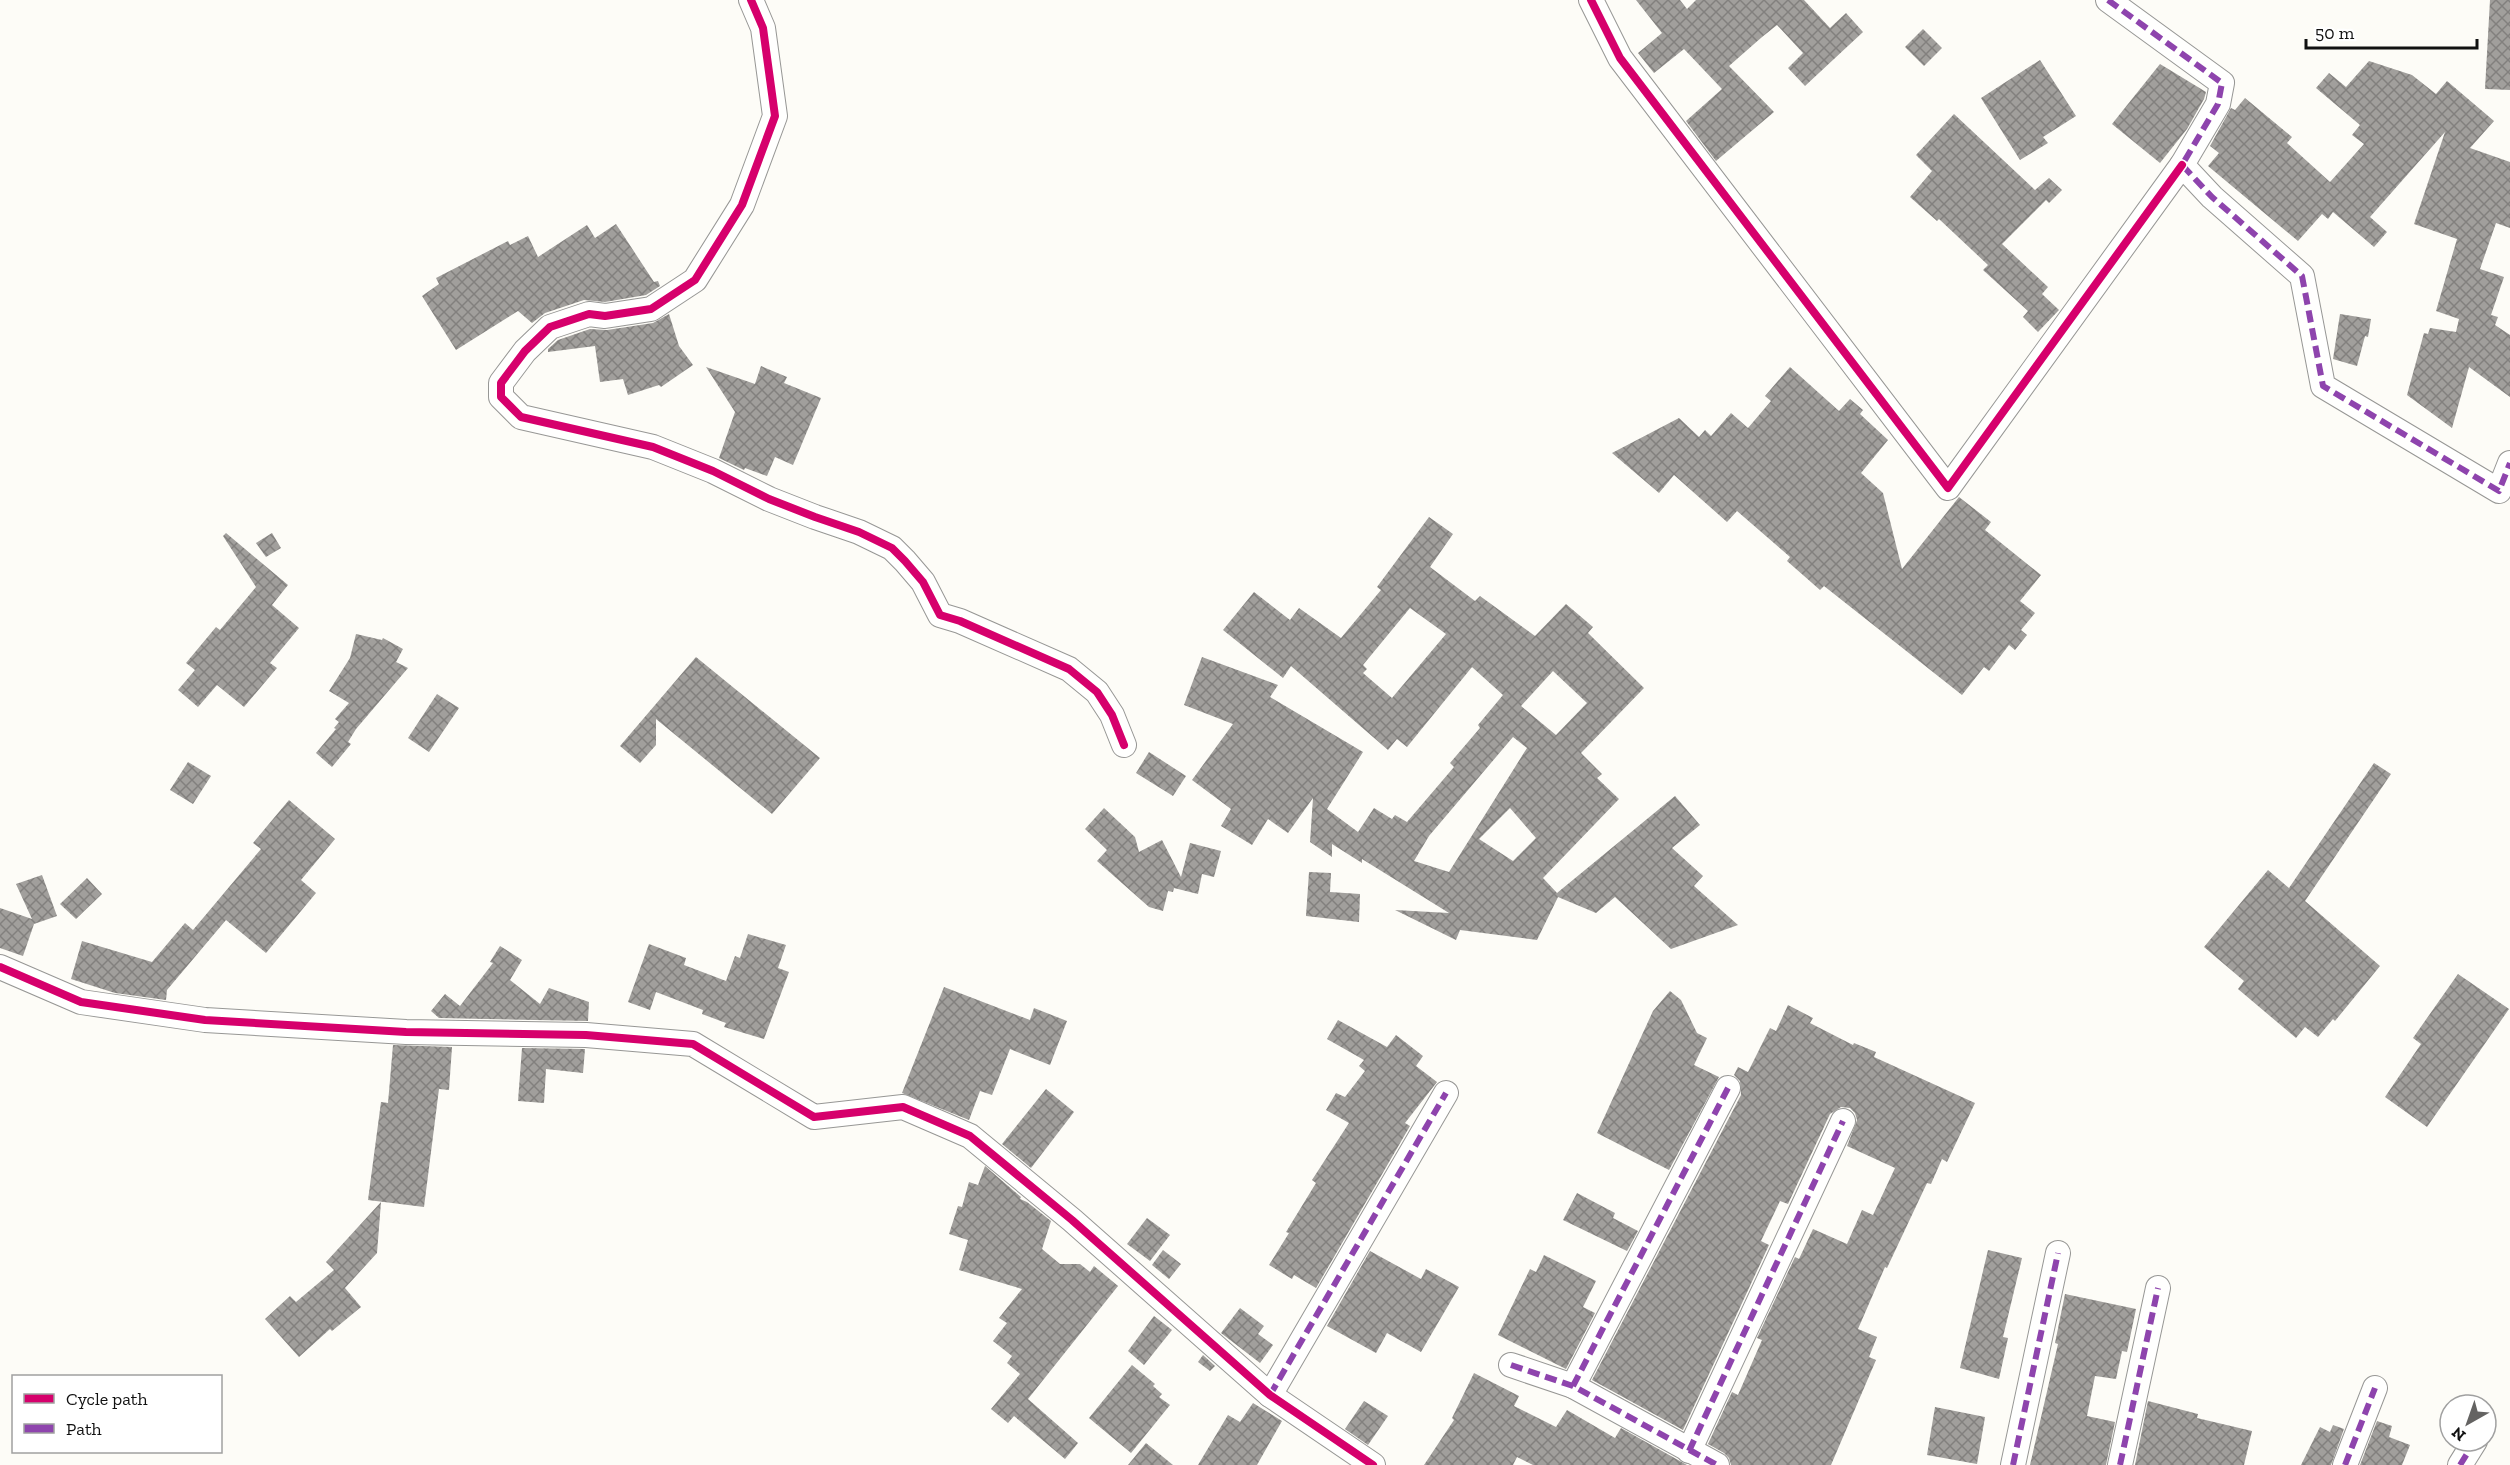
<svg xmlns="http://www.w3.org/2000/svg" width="2510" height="1465" font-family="'Zilla Slab',serif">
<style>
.building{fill:url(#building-cross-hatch);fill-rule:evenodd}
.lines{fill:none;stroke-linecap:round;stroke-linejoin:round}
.street-casing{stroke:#979795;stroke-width:26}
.street{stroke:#fffffe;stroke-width:24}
.quiet{stroke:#8e44ad;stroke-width:6;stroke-dasharray:12 6;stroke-linecap:butt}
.cycleway-casing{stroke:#fff;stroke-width:11}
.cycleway{stroke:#d6006c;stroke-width:8}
</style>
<defs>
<pattern id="building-cross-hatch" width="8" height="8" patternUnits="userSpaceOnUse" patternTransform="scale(1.5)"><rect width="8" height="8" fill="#a19f9c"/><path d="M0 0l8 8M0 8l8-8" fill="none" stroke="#82807e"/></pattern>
</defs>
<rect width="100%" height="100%" fill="#fdfcf7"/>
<g class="building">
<polygon points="1636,0 1680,0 1687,9 1696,0 1804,0 1830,28 1846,13 1863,32 1805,86 1788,68 1803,53 1777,25 1762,37 1729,66 1774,112 1716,161 1686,121 1722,89 1684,49 1654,73 1638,53 1662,33"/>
<polygon points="2490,0 2510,0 2510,90 2485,89"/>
<polygon points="1923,29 1942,48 1924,66 1905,47"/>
<polygon points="2040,60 2076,116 2043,137 2048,143 2020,160 1981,98"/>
<polygon points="2369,61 2412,75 2436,94 2447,81 2494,121 2470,148 2510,162 2510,228 2496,223 2480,269 2504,277 2491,315 2498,317 2495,325 2510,335 2510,397 2469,367 2452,428 2407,395 2424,333 2428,334 2430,328 2456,332 2459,319 2436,311 2457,239 2414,224 2445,132 2370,217 2387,232 2374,247 2333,212 2328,219 2322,214 2298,241 2208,166 2219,153 2210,146 2231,108 2235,110 2245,98 2292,137 2287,143 2330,182 2364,144 2352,135 2360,125 2316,88 2329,73 2346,87"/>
<polygon points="2160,64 2206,92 2204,99 2187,129 2160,163 2112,124"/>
<polygon points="1954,114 2035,190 2049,178 2062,190 2049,203 2046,200 2002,244 2048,287 2042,294 2059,310 2038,332 2023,317 2028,311 1983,270 1988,265 1939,219 1937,221 1910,197 1932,171 1916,155"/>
<polygon points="616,224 654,282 658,281 660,286 646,295 605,302 584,300 545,313 532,323 518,311 456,350 422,296 439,284 436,278 508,241 510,245 528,236 538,257 587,225 595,238"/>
<polygon points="669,314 679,346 693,365 661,387 659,385 628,395 623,379 600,382 595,346 548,352 548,349 558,340 590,329 607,330 653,323"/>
<polygon points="2340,314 2371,319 2368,337 2365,336 2357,366 2333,359"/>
<polygon points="761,366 787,377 784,383 821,398 793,465 775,457 767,476 745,468 744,470 719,458 735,412 706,367 755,384"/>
<polygon points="1790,367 1839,411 1850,399 1863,410 1860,414 1888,440 1861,473 1883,493 1902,569 1959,497 1991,522 1985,530 2041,575 2020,601 2035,613 2021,630 2027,635 2015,650 2009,645 1989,671 1984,667 1962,695 1824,586 1820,590 1787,561 1790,557 1737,511 1727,522 1674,475 1659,493 1612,453 1679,418 1699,437 1705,430 1711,436 1731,413 1748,428 1771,401 1765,396"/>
<path d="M 1429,517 L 1453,534 L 1430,567 L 1475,601 L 1480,596 L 1535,636 L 1566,604 L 1593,627 L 1588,633 L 1644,688 L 1581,753 L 1602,774 L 1597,778 L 1619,799 L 1543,878 L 1557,893 L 1675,796 L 1700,825 L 1672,848 L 1703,876 L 1694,886 L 1738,925 L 1671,949 L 1615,897 L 1596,913 L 1558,897 L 1537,940 L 1460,930 L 1456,940 L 1395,910 L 1449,913 L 1362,859 L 1362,863 L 1332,844 L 1332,857 L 1310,842 L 1313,798 L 1288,833 L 1268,819 L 1252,845 L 1221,826 L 1231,809 L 1192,780 L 1233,724 L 1184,705 L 1202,657 L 1278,685 L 1270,697 L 1363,752 L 1327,809 L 1358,832 L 1374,808 L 1392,819 L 1395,815 L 1407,822 L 1454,767 L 1450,763 L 1480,728 L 1478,725 L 1503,695 L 1472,667 L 1407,747 L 1397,739 L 1388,750 L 1291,666 L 1283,678 L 1223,630 L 1254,592 L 1290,620 L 1299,608 L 1341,638 L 1381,590 L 1377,587 ZM 1410,608 L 1446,634 L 1392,698 L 1363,673 L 1367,669 L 1363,665 ZM 1553,671 L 1587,703 L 1556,735 L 1521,706 ZM 1513,737 L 1527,748 L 1449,872 L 1414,861 L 1429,836 ZM 1510,808 L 1536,838 L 1513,861 L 1479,839 Z"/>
<polygon points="226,533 288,585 272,605 299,628 270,663 277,668 244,707 217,685 198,707 178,690 195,670 186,663 216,627 220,630 256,587 223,536"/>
<polygon points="272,533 281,548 266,557 256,543"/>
<polygon points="356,634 382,640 383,638 403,649 396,662 408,668 356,729 348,742 351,744 332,767 316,753 336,729 334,728 339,722 335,719 349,703 329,691 350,658"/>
<polygon points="696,657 820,758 772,814 656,719 656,745 640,763 620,746"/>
<polygon points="437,694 459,708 429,752 408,738"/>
<polygon points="1149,752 1186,776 1173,796 1136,773"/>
<polygon points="188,762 211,776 193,804 170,790"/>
<polygon points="2374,763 2391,774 2305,901 2380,966 2335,1021 2333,1019 2318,1037 2305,1027 2296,1038 2238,989 2244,981 2204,947 2268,870 2289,888"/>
<polygon points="289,800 335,839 301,880 316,893 266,953 226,920 167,990 166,1000 115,993 71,979 82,941 152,962 185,923 193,930 261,849 253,843"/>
<polygon points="1104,808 1135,837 1139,852 1162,840 1181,877 1190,843 1221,851 1214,877 1202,874 1198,894 1174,888 1173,892 1168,891 1163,911 1149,907 1097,861 1107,850 1085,829"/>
<polygon points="1309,872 1331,873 1330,892 1360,894 1359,922 1306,916"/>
<polygon points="42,875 57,916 34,924 23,956 0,948 0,908 32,919 16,884"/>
<polygon points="87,878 102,894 76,919 60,904"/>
<polygon points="748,934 786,945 778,968 789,972 764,1039 724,1027 726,1023 702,1014 703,1010 656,992 650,1010 628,1002 649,944 686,958 684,965 726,981 735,956 740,958"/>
<polygon points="500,946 522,960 510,980 540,1004 549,988 589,1002 588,1021 439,1018 431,1011 445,994 460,1006 493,963 490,962"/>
<polygon points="2458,974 2509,1009 2427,1127 2385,1097 2421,1044 2413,1038"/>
<polygon points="944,987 1030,1020 1034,1008 1067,1021 1050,1065 1010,1049 992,1095 980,1091 969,1120 902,1093"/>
<polygon points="1670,991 1681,1000 1697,1033 1707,1038 1694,1065 1719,1077 1669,1170 1597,1133 1653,1011"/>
<polygon points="1788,1005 1813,1018 1810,1023 1853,1045 1854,1043 1876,1052 1874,1057 1975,1103 1947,1162 1942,1159 1931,1184 1927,1183 1887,1268 1885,1267 1858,1329 1877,1337 1869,1357 1876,1360 1831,1465 1731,1465 1729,1458 1724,1453 1708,1444 1732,1392 1738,1395 1762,1340 1757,1338 1795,1257 1799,1259 1813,1229 1847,1244 1862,1210 1873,1215 1895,1168 1847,1146 1857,1120 1855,1113 1850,1108 1841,1107 1830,1114 1788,1204 1780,1201 1761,1241 1769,1245 1683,1430 1592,1380 1741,1095 1740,1081 1734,1075 1738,1067 1748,1072 1770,1028 1776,1031"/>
<polygon points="1338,1020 1387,1047 1396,1035 1423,1056 1416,1066 1437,1082 1405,1123 1410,1126 1316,1288 1294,1275 1292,1279 1269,1265 1289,1233 1286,1232 1316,1183 1312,1180 1349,1123 1326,1110 1336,1093 1345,1097 1365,1071 1359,1066 1364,1060 1327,1039"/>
<polygon points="393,1045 452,1047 449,1090 439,1089 424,1207 368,1200 381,1102 388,1103"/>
<polygon points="522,1048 585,1049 583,1073 546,1069 544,1103 518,1101"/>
<polygon points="1046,1089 1074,1112 1031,1168 1002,1144"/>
<polygon points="985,1166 1021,1197 1020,1199 1027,1202 1051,1221 1042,1249 1060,1264 1080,1264 1090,1272 1094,1266 1118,1286 1028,1399 1078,1443 1065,1459 1014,1416 1008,1423 991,1409 1020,1374 1007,1363 1012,1356 993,1341 1007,1323 999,1318 1022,1289 959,1270 968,1240 949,1234 958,1206 962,1207 969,1182 978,1185"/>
<polygon points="1577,1193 1615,1213 1613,1218 1638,1231 1627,1251 1563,1220"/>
<polygon points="381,1202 377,1253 345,1288 361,1307 332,1331 330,1329 299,1357 265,1319 290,1296 296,1302 334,1270 326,1262"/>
<polygon points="1147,1218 1170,1235 1150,1261 1127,1244"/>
<polygon points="1163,1250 1181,1264 1169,1279 1152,1265"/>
<polygon points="1988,1250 2022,1258 2003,1337 2008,1338 1999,1379 1960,1368"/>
<polygon points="1370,1251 1421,1279 1426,1269 1459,1287 1421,1352 1387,1333 1376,1353 1327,1326"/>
<polygon points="1544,1255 1596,1281 1583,1307 1595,1313 1566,1369 1498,1335 1530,1269 1536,1272"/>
<polygon points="2065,1294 2136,1309 2127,1352 2122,1351 2116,1379 2095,1376 2087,1416 2115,1422 2106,1465 2030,1465 2058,1344 2055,1343"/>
<polygon points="1240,1308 1264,1326 1258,1334 1273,1345 1260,1363 1221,1333"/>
<polygon points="1154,1316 1172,1330 1144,1365 1128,1351"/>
<polygon points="1203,1355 1215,1366 1210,1371 1198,1362"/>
<polygon points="1132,1365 1155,1384 1153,1386 1162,1394 1159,1397 1170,1405 1131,1453 1089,1418"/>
<polygon points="1474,1373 1519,1396 1514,1406 1556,1427 1567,1410 1615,1438 1621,1428 1687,1465 1533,1465 1517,1457 1513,1465 1424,1465 1454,1420 1452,1418"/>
<polygon points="1364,1401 1388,1416 1368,1445 1345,1429"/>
<polygon points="2148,1401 2198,1414 2197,1418 2252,1431 2244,1465 2135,1465"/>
<polygon points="1253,1403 1282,1421 1257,1465 1198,1465 1228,1415 1240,1422"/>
<polygon points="1935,1407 1985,1417 1977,1464 1927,1455"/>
<polygon points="2377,1421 2392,1426 2389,1437 2410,1445 2402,1465 2360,1465"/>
<polygon points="2333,1425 2344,1429 2331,1465 2301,1465 2320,1427 2330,1432"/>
<polygon points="1146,1443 1173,1465 1128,1465"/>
</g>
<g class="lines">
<defs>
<g id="street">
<polyline points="751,0 763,28 775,116 742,205 695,280 651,309 605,316 589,314 550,327 525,351 501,383 501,397 521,417 653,447 713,471 769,499 815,517 859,532 892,548 905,561 923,582 940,615 960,621 1069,669 1097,692 1112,715 1124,745"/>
<polyline points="1591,0 1620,58 1948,488 2182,165"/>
<polyline points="2108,0 2222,83 2218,104 2182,165 2212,197 2302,276 2323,386 2499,491 2510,463"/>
<polyline points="0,967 81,1002 205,1020 406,1032 586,1035 693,1044 814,1117 903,1107 970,1136 1072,1220 1270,1395 1373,1465"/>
<polyline points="1511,1365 1573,1386 1717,1465"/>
<polyline points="1573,1386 1728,1088"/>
<polyline points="1270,1395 1446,1093"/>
<polyline points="1689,1451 1843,1121"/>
<polyline points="2013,1465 2058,1253"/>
<polyline points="2120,1465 2158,1288"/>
<polyline points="2345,1465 2375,1388"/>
<polyline points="2460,1465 2475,1441"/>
</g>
</defs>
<use href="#street" class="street-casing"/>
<use href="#street" class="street"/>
<g class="quiet">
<polyline points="2108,0 2222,83 2218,104 2182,165 2212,197 2302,276 2323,386 2499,491 2510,463"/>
<polyline points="1511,1365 1573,1386 1717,1465"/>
<polyline points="1573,1386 1728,1088"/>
<polyline points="1270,1395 1446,1093"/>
<polyline points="1689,1451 1843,1121"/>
<polyline points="2013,1465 2058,1253"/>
<polyline points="2120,1465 2158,1288"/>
<polyline points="2345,1465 2375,1388"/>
<polyline points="2460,1465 2475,1441"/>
</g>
<defs>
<g id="cycleway">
<polyline points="751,0 763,28 775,116 742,205 695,280 651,309 605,316 589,314 550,327 525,351 501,383 501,397 521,417 653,447 713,471 769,499 815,517 859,532 892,548 905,561 923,582 940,615 960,621 1069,669 1097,692 1112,715 1124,745"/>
<polyline points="1591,0 1620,58 1948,488 2182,165"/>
<polyline points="0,967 81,1002 205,1020 406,1032 586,1035 693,1044 814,1117 903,1107 970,1136 1072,1220 1270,1395 1373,1465"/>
</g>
</defs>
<use href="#cycleway" class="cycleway-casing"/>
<use href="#cycleway" class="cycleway"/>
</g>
<rect x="12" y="1375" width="210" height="78" fill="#ffffff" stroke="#a0a0a0" stroke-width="1.5"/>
<rect x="24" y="1394" width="30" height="9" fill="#d6006c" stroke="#a0a0a0" stroke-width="1.5"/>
<text x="66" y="1405" font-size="18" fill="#111111">Cycle path</text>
<rect x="24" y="1424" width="30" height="9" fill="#8e44ad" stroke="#a0a0a0" stroke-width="1.5"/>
<text x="66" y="1435" font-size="18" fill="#111111">Path</text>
<g transform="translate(2468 1423) rotate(220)"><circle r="28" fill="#ffffff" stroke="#a0a0a0" stroke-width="1.5"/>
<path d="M0-4.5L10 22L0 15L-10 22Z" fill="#646362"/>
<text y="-9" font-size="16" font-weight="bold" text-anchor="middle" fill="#111111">N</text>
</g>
<path d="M2306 39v9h171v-9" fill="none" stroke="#111111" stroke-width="3"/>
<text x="2315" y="39" font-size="18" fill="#111111" stroke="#ffffff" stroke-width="4.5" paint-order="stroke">50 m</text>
</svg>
